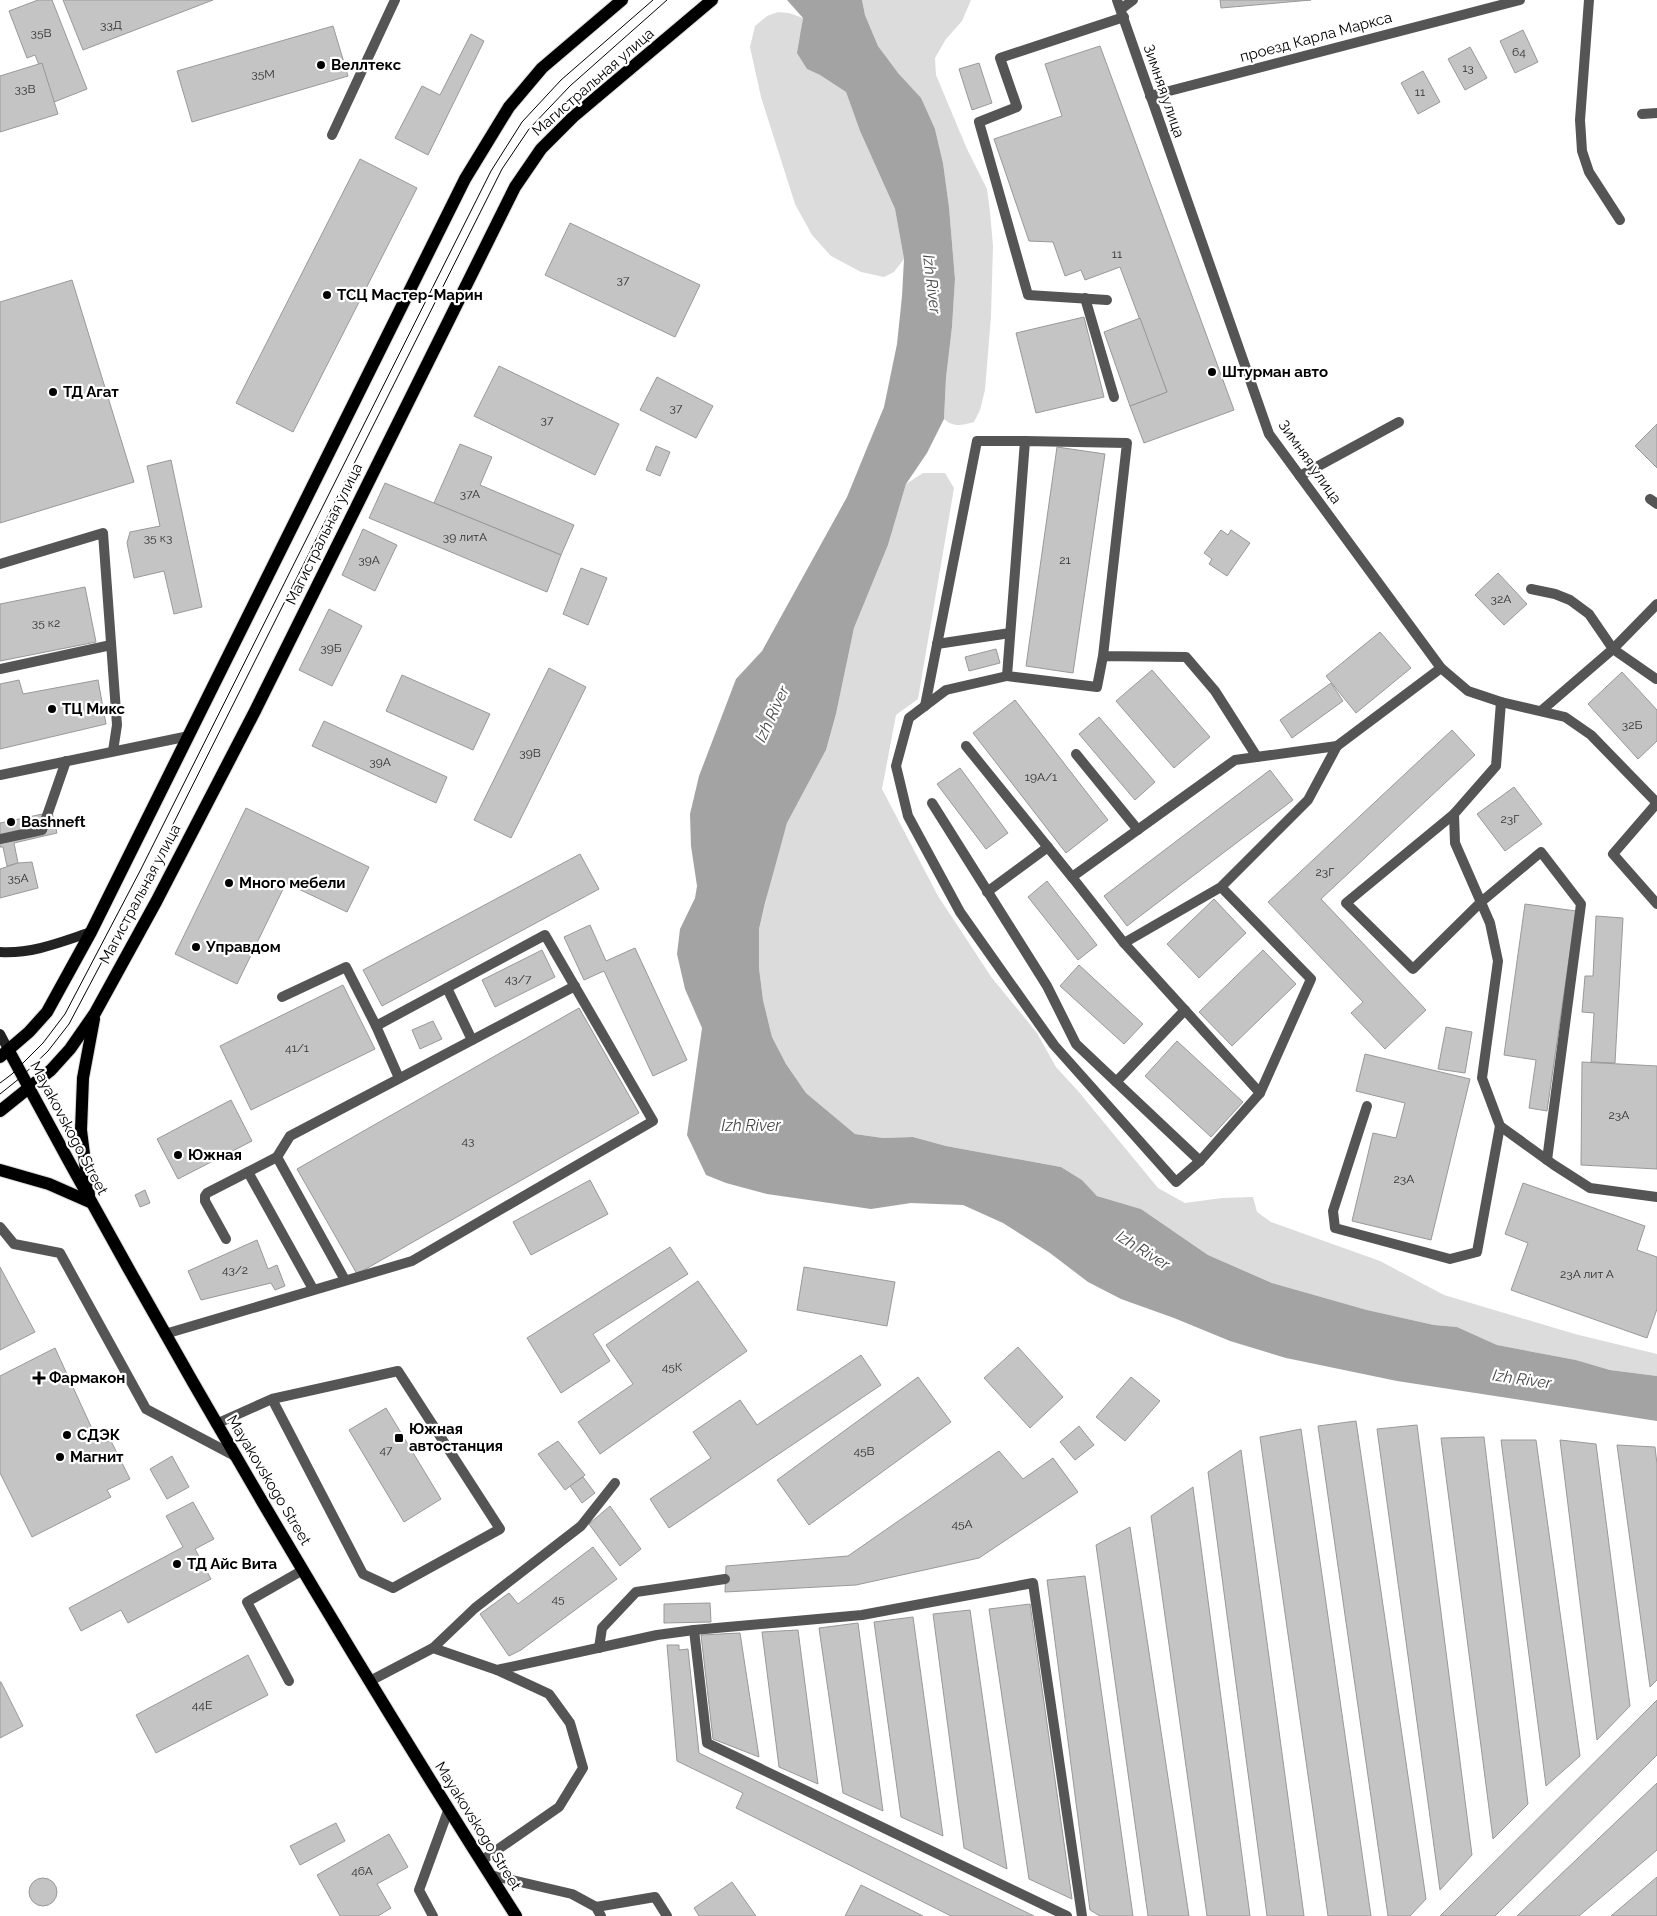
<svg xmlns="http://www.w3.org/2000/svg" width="1657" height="1916" font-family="Raleway,sans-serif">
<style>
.green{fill:#dcdcdc}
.water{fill:#a3a3a3}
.building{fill:#c4c4c4;stroke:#999}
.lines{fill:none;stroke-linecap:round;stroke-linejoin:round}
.primary-casing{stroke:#dbdbdb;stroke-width:14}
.lane{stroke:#555;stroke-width:10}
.street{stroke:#555;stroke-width:10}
.secondary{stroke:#222;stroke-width:10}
.primary{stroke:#000;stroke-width:12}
.tram{stroke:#000;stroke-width:1}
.poi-dot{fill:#000;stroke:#fff;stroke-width:2}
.labels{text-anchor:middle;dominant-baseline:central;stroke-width:4.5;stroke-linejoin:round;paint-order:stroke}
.number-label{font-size:12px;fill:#313131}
.street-label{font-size:15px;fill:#000;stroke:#fff}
.poi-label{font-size:15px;font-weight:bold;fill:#000;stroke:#fff;text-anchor:start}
.water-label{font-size:16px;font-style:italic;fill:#444;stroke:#fff}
</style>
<rect width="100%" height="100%" fill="#fff"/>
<g class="green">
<path d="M 862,0 L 971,0 L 962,21 L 946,39 L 935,58 L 936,75 L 967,149 L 987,189 L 990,212 L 993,246 L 991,316 L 985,390 L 980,410 L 974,422 C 963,425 954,428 944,419 L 946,378 L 952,327 L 955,279 L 949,207 L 943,163 L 935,129 L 878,46 L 865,15 Z"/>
<polygon points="778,12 789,13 803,18 801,32 807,69 820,75 846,92 860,131 895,209 904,259 894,272 884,277 861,272 831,256 812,235 795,204 761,97 750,47 755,26 767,16"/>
<polygon points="923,473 945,473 954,488 918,699 896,715 882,789 938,896 992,978 1037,1033 1056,1067 1078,1091 1158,1188 1185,1203 1222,1198 1253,1197 1257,1212 1271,1222 1380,1261 1444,1295 1575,1334 1657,1354 1657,1376 1610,1370 1576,1360 1497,1345 1457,1327 1434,1325 1367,1310 1272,1283 1208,1255 1141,1209 1097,1196 1082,1180 1061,1167 946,1146 913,1137 883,1138 855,1134 806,1093 786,1064 772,1037 763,1000 759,968 759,929 774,866 787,823 826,750 836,714 854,628 888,545 906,484"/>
</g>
<polygon class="water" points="787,0 862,0 865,15 878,46 898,73 921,98 935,129 943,163 949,207 955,279 952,327 946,378 944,419 927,453 906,484 888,545 854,628 836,714 826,750 787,823 765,903 759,929 759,968 763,1000 772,1037 786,1064 806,1093 855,1134 883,1138 913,1137 946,1146 1061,1167 1082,1180 1097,1196 1141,1209 1208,1255 1272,1283 1367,1310 1434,1325 1457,1327 1497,1345 1576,1360 1610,1370 1657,1376 1657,1421 1397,1381 1286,1358 1230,1341 1174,1318 1121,1299 1088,1282 1050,1253 1003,1223 963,1205 911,1203 871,1209 767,1194 726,1183 706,1175 687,1135 702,1028 685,989 677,954 680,929 695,898 697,886 691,846 690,814 699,776 736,679 762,651 847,497 867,448 884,407 897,344 902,296 904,259 895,209 860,131 846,92 820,75 807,69 797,53 803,18"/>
<g class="building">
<polygon points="38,0 52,0 87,89 54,102 35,55 27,58 9,11"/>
<polygon points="63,0 213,0 83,50"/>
<polygon points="1220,0 1311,0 1221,8"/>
<polygon points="333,26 348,76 192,122 177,71"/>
<polygon points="1523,30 1538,62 1515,73 1500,41"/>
<polygon points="471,34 484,41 428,155 395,138 422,86 440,95"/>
<polygon points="1100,46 1234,410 1144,443 1130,406 1167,392 1120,267 1085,280 1081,270 1065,276 1053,242 1029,241 994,139 1062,116 1045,64"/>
<polygon points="1470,47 1487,78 1465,90 1448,59"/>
<polygon points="42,63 58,114 0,132 0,76"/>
<polygon points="979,63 992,103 972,110 959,69"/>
<polygon points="1423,71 1440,102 1418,114 1401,83"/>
<polygon points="360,159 417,188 293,432 236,403"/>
<polygon points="570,223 700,285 675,337 545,275"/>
<polygon points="72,280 134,482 0,523 0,302"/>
<polygon points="1084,317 1104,397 1036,413 1016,333"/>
<polygon points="1140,318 1167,392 1130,406 1104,332"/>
<polygon points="499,366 619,424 595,475 474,416"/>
<polygon points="657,377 713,406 696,438 640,410"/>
<polygon points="1657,424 1657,468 1635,446"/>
<polygon points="460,444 492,457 480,485 574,525 561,555 434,503"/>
<polygon points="656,446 670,452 660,476 646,470"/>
<polygon points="1057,447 1105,454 1073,673 1026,666"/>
<polygon points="171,460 202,607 174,614 164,571 134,578 127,543 130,532 160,526 147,466"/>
<polygon points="385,483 561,555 547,592 369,518"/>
<polygon points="363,529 397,545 375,591 342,575"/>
<polygon points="1221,530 1228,535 1231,530 1250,543 1227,576 1209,564 1212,559 1204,553"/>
<polygon points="581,568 607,578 588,625 563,614"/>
<polygon points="1498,573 1527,604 1504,625 1475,595"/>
<polygon points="85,587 96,642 0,661 0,604"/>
<polygon points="329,609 362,626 332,686 299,670"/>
<polygon points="1380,632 1411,668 1356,713 1326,676"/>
<polygon points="996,649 1000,663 969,671 965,657"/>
<polygon points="549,668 586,687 511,838 474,820"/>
<polygon points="1152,670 1210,737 1174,768 1116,701"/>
<polygon points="1622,672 1657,710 1657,741 1638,759 1588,704"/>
<polygon points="402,675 490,714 473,750 386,711"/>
<polygon points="19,680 23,694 98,680 106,724 0,749 0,684"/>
<polygon points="1331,683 1343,701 1292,738 1280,720"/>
<polygon points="1015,700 1108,820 1066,853 973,733"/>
<polygon points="1099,717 1155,782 1135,800 1079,734"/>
<polygon points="324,721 447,777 436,803 312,746"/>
<polygon points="1452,730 1475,755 1321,899 1426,1010 1385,1049 1351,1013 1363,1002 1268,902"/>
<polygon points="960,768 1008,833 986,849 937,784"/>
<polygon points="1270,770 1293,800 1127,926 1104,896"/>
<polygon points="1514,787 1542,824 1505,851 1477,814"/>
<polygon points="246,808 369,867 347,912 286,883 237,984 175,954"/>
<polygon points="52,812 57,833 14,843 18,863 7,866 3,847 0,847 0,823"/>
<polygon points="580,854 599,889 382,1006 363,970"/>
<polygon points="32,862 38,888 0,898 0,869 18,863"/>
<polygon points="1047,881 1097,945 1078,960 1028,897"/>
<polygon points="1214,899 1246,933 1199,978 1167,944"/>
<polygon points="1525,904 1576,911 1547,1111 1529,1108 1536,1060 1504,1055"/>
<polygon points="1596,916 1623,918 1615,1063 1591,1062 1594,1013 1582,1012 1585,976 1593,976"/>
<polygon points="590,925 606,961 635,948 687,1060 653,1076 604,971 584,980 564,937"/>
<polygon points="542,950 555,977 495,1007 482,980"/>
<polygon points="1263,950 1296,984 1232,1046 1199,1012"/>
<polygon points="1079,965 1143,1024 1124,1044 1060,986"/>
<polygon points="343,985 375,1049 251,1110 220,1046"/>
<polygon points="579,1008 639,1113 357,1274 297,1169"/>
<polygon points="433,1021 442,1039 420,1049 412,1030"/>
<polygon points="1446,1027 1472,1032 1465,1073 1438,1069"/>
<polygon points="1177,1041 1243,1102 1211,1137 1145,1076"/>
<polygon points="1365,1054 1470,1079 1431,1240 1352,1221 1373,1133 1396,1138 1405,1103 1356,1091"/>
<polygon points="1582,1062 1657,1066 1657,1169 1581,1165"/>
<polygon points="231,1100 252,1141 178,1179 157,1139"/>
<polygon points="590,1180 608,1214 531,1255 513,1222"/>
<polygon points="1523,1183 1645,1226 1637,1250 1657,1257 1657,1309 1647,1338 1511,1290 1528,1243 1505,1234"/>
<polygon points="145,1190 150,1203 140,1207 135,1195"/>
<polygon points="257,1240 268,1269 277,1265 285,1286 275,1290 271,1283 201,1300 188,1271"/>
<polygon points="670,1247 688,1274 593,1334 610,1361 561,1393 527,1338"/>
<polygon points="0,1267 35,1332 0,1350"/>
<polygon points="804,1267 895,1282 887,1326 797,1310"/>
<polygon points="698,1281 747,1351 600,1454 578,1422 633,1384 606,1345"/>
<polygon points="1018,1347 1063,1397 1030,1428 984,1378"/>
<polygon points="55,1348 94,1433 105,1442 111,1441 130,1479 107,1490 111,1497 32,1537 0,1473 0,1376"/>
<polygon points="861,1355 881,1385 669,1528 650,1499 711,1458 693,1432 740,1400 757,1425"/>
<polygon points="918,1377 951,1422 809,1525 777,1480"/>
<polygon points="1131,1377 1160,1401 1125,1441 1096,1417"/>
<polygon points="386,1408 441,1499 404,1522 349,1430"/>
<polygon points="1356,1421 1426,1899 1410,1916 1388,1916 1318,1426"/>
<polygon points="1417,1425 1472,1855 1440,1890 1377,1429"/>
<polygon points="1079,1426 1094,1445 1075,1460 1060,1442"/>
<polygon points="1301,1429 1371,1916 1328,1916 1260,1437"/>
<polygon points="1484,1437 1528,1804 1493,1839 1441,1438"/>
<polygon points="1501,1440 1536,1440 1580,1756 1546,1786"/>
<polygon points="1560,1440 1596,1444 1630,1706 1597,1740"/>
<polygon points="558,1441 585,1475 565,1490 538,1454"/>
<polygon points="1617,1445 1655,1447 1657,1464 1657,1680 1650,1687"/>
<polygon points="1241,1450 1304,1916 1267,1916 1208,1472"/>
<polygon points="999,1451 1023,1479 1053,1458 1078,1492 979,1558 856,1585 725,1592 726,1566 848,1556"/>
<polygon points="172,1456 189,1487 167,1499 150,1469"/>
<polygon points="583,1477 595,1493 582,1503 570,1486"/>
<polygon points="1193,1487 1250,1916 1207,1916 1151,1516"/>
<polygon points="193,1502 214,1539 195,1549 211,1579 128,1623 121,1610 81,1631 69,1608 183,1547 166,1516"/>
<polygon points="610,1506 641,1549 620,1566 589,1524"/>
<polygon points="1130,1527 1189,1916 1148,1916 1096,1545"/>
<polygon points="593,1547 617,1579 521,1650 509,1656 480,1614 509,1593 518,1604"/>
<polygon points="1085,1576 1133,1916 1100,1916 1090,1910 1047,1580"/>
<polygon points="710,1603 711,1622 664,1623 664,1604"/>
<polygon points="1030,1604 1072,1899 1029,1879 989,1609"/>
<polygon points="970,1610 1007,1869 964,1848 933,1614"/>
<polygon points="913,1617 943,1836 901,1817 874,1622"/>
<polygon points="858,1623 883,1811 843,1793 819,1628"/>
<polygon points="798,1630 818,1784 779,1767 762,1632"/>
<polygon points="740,1633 759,1757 713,1739 701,1635"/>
<polygon points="667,1645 679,1645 679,1650 688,1649 699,1753 1034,1916 951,1916 736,1808 743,1793 677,1761"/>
<polygon points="248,1655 268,1695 156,1753 136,1715"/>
<polygon points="0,1682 1,1682 23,1726 0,1738"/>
<polygon points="1657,1700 1657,1755 1495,1916 1440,1916"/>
<polygon points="1657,1783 1657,1850 1579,1916 1517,1916"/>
<polygon points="336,1823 345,1841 300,1865 290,1846"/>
<polygon points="389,1834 408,1867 377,1884 391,1908 378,1916 340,1916 317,1875"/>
<polygon points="1657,1877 1657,1916 1611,1916"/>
<circle cx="43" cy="1892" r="14"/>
<polygon points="732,1882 756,1916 699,1916 694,1908"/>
<polygon points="861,1885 923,1916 845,1916"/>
</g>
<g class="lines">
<defs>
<g id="primary">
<path d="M 9,1051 C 167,1345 336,1634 516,1916"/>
<polyline points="0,1057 29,1032 47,1012 91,932 465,179 509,107 542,68 622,0"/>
<polyline points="0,1111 51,1070 70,1049 95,1013 156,902 255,711 515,187 541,149 573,117 712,0"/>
<polyline points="0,1170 49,1184 90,1202"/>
<polyline points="89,1195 81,1130 83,1078 94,1019"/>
</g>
</defs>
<use href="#primary" class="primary-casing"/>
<g class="lane">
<polyline points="1589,0 1580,120 1582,151 1589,172 1620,220"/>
<polyline points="1121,9 1133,0"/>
<polyline points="332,135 395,0"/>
<polyline points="1085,298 1114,397"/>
<polyline points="1107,300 1028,295 979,122 1017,107 1000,58 1124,17"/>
<polyline points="1300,476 1399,422"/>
<polyline points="1650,499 1657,504"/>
<polyline points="0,564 103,533 117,725 113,751"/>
<polyline points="1531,589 1555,594 1570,600 1589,614 1613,649 1656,679"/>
<polyline points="937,644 1010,633"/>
<polyline points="1103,656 1097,687 1007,676 1025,441 1127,443 1103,656 1186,657 1215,691 1257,757"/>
<polyline points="0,669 111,645"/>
<polyline points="1007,676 946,690 909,718 896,766 908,816 960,912 1054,1045 1176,1182 1200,1161"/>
<polyline points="1501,702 1496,766 1454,814 1455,843 1490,923 1498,961 1482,1078 1500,1126 1554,1165 1590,1188 1657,1197"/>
<polyline points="925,706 977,441 1025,441"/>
<polyline points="1541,711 1613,649 1657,604"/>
<polyline points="966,746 1072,877"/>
<polyline points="1076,754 1138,830"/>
<polyline points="0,775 189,736"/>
<polyline points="932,803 1047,986 1076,1044 1200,1161 1260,1093"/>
<polyline points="1657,803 1613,854 1657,904"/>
<polyline points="1454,814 1346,903 1413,969 1481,902 1541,852 1581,904 1547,1160"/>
<polyline points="0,839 42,830 66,761"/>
<polyline points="1221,887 1124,943 1260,1093 1311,979 1221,887 1308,800 1337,746"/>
<polyline points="987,892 1048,847"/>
<polyline points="1124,943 1072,877 1235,760 1337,746 1441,668"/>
<polyline points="447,988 472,1040"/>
<polyline points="376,1026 399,1078"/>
<polyline points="1116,1082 1185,1010"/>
<polyline points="1367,1106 1333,1211 1335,1228 1450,1259 1477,1252 1500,1126"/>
<polyline points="248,1172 313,1289"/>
<polyline points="0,1227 14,1244 60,1253 146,1409 235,1456"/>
<polyline points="226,1239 205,1201 205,1196 207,1193 277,1157"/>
<polyline points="345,1280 277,1157 290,1136 575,986"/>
<polyline points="165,1334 412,1261 653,1121 545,935 376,1026 346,967 282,997"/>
<polyline points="216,1424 272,1399 398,1371 500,1529 393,1588 363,1574 272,1399"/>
<polyline points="694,1630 707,1743 1067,1916"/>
<polyline points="433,1648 475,1608 581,1526 615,1483"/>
<polyline points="599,1648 602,1628 636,1592 725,1579"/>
<polyline points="289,1681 247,1602 303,1570"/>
<polyline points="370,1681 433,1648 497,1670 657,1635 694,1630 862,1615 1033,1583 1082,1916"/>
<polyline points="481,1861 559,1807 583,1768 570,1723 549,1694 497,1670"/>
<polyline points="490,1875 572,1894 596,1907 601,1916"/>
<polyline points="596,1907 655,1897 667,1916"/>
<polyline points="433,1916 419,1890 448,1811"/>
</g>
<g class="street">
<polyline points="1117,0 1269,434 1441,668 1468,691 1501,702 1565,717 1591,735 1657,803"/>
<polyline points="1150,96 1520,0"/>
<polyline points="1642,114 1657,113"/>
</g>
<g class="secondary">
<path d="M 0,952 C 32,954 61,942 91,932"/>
<polyline points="0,1034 9,1051"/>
</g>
<use href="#primary" class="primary"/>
<g class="tram">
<polyline points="0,1083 12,1074 43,1043 65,1014 140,871 491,171 522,122 561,80 653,0"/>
<polyline points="0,1094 20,1078 48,1051 69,1024 142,886 502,169 529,129 570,86 667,0"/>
</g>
</g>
<g class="poi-dot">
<circle cx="321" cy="65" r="5"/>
<circle cx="327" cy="295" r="5"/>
<circle cx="1212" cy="372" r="5"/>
<circle cx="53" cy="392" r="5"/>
<circle cx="52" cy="709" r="5"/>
<circle cx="11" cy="822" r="5"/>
<circle cx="229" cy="883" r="5"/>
<circle cx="196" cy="947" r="5"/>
<circle cx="178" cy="1155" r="5"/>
<path d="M36.5 1370.5h5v5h5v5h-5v5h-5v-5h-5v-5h5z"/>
<circle cx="67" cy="1435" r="5"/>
<rect x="394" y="1433" width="10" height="10" rx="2.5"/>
<circle cx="60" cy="1457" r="5"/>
<circle cx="177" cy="1564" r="5"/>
</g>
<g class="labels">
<g class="number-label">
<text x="111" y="25">33Д</text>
<text x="41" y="33">35В</text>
<text x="1519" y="52">64</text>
<text x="1468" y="68">13</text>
<text x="263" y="74">35М</text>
<text x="25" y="89">33В</text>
<text x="1420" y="92">11</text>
<text x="1117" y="254">11</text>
<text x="623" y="280">37</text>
<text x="676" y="408">37</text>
<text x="547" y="420">37</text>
<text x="470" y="494">37А</text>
<text x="465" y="537">39 литА</text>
<text x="158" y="538">35 к3</text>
<text x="369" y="560">39А</text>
<text x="1065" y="560">21</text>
<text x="1501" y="599">32А</text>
<text x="46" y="623">35 к2</text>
<text x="331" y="648">39Б</text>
<text x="1632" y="725">32Б</text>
<text x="530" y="753">39В</text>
<text x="380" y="762">39А</text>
<text x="1041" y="777">19А/1</text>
<text x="1510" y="819">23Г</text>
<text x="1325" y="872">23Г</text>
<text x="18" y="878">35А</text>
<text x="518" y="979">43/7</text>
<text x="297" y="1048">41/1</text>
<text x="1619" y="1115">23А</text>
<text x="468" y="1141">43</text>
<text x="1404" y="1179">23А</text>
<text x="235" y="1270">43/2</text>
<text x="1587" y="1274">23А лит А</text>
<text x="672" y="1367">45К</text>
<text x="386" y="1450">47</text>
<text x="864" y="1451">45В</text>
<text x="962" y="1524">45А</text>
<text x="558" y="1599">45</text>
<text x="202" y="1705">44Е</text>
<text x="362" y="1871">46А</text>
</g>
<g class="street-label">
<text transform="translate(1316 37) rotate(-15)">проезд Карла Маркса</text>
<text transform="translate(593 82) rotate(-41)">Магистральная улица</text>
<text transform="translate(1164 91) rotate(71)">Зимняя улица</text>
<text transform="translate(1310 462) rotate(55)">Зимняя улица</text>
<text transform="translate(324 534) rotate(-64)">Магистральная улица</text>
<text transform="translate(140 894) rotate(-62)">Магистральная улица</text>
<text transform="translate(69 1128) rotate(62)">Mayakovskogo Street</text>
<text transform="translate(269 1480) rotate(59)">Mayakovskogo Street</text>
<text transform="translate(478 1826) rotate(58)">Mayakovskogo Street</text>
</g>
<g class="poi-label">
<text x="331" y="65">Веллтекс</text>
<text x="337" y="295">ТСЦ Мастер-Марин</text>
<text x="1222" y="372">Штурман авто</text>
<text x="63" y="392">ТД Агат</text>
<text x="62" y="709">ТЦ Микс</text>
<text x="21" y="822">Bashneft</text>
<text x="239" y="883">Много мебели</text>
<text x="206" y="947">Управдом</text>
<text x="188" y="1155">Южная</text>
<text x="49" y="1378">Фармакон</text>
<text x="409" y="1429">Южная<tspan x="409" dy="17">автостанция</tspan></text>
<text x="77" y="1435">СДЭК</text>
<text x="70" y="1457">Магнит</text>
<text x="187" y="1564">ТД Айс Вита</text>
</g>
<g class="water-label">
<text transform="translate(932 284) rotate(83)">Izh River</text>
<text transform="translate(772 714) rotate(-65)">Izh River</text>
<text x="751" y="1125">Izh River</text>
<text transform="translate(1143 1250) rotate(32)">Izh River</text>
<text transform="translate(1522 1379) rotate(8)">Izh River</text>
</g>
</g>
</svg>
